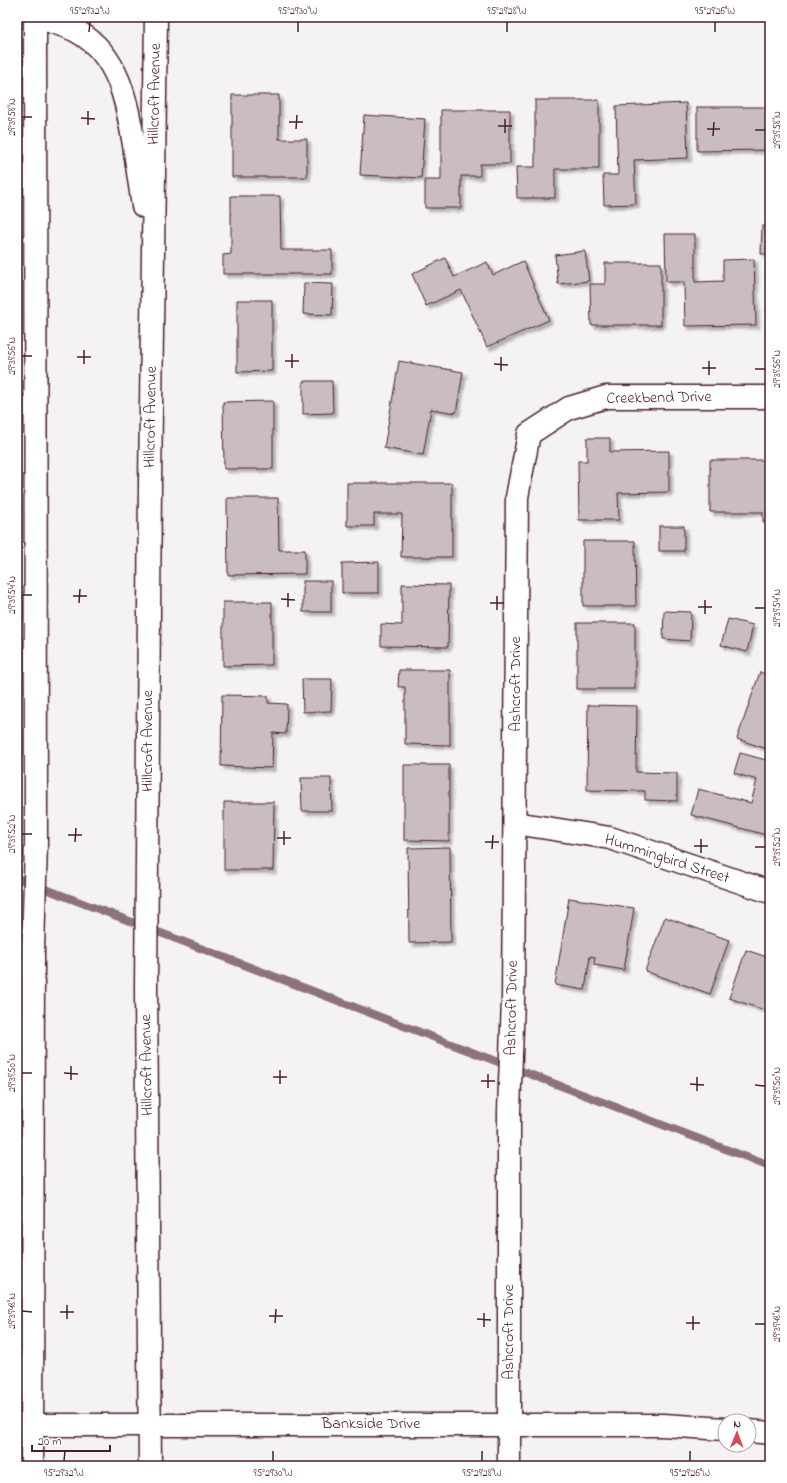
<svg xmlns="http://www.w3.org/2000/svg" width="787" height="1483" font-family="'Indie Flower',sans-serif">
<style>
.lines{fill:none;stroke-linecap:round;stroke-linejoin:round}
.stream{stroke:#8d727a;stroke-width:8}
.building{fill:#cabdc1;stroke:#4a1f2b;filter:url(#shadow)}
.minor-casing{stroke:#4a1f2b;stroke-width:25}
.primary-casing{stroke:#4a1f2b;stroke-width:25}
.minor{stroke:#fff;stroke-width:22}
.primary{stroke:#fff;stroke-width:22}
.ticks{fill:none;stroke:#4a1f2b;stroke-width:1.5}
.labels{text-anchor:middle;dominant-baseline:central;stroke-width:4;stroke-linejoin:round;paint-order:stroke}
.street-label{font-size:16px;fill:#4a1f2b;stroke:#fff}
.neatline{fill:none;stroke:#4a1f2b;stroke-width:1.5}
.ticks-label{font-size:10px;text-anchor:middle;fill:#4a1f2b}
</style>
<defs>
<filter id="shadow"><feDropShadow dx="3.5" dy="3.5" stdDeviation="1" flood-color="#0004"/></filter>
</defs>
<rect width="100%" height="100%" fill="#f4f2f2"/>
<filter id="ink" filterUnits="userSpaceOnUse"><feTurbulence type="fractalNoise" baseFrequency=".025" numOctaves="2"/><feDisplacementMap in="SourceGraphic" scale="8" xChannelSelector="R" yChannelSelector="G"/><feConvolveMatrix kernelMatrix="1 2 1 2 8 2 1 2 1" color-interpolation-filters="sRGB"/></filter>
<g filter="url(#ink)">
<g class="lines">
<polyline class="stream" points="17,878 770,1166"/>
</g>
<g class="building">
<polygon points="232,95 279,95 279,139 307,139 307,177 232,177"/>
<polygon points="535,100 599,100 599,169 555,169 555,198 517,198 516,167 535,167"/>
<polygon points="686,103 688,158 634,160 636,204 604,205 603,175 618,175 616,106"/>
<polygon points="697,107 767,107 767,150 697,151"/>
<polygon points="441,110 510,110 510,164 480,164 480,176 461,176 461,208 425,208 425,180 441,180"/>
<polygon points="364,115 425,119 421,178 360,175"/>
<polygon points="231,196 280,196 281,250 332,250 332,274 223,274 223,255 231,254"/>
<polygon points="762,226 770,227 770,254 761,254"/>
<polygon points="665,234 695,234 695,282 723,281 723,260 754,259 756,325 685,326 684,282 666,282"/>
<polygon points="585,251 589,281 558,284 555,255"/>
<polygon points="445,258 454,277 487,262 493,275 523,261 549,320 487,347 461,290 426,306 412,274"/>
<polygon points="605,263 661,263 661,325 591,325 590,284 605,284"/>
<polygon points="304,283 333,284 332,315 303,314"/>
<polygon points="237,300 272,300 272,371 237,372"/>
<polygon points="399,361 463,372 456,413 431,409 423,455 384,448"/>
<polygon points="303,381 332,381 333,413 303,414"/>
<polygon points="273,401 273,469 224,469 223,402"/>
<polygon points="587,438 610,438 610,452 669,451 669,492 618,493 619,520 579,520 578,461 587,461"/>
<polygon points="710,460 770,460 770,522 763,522 763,512 710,512"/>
<polygon points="347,483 452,483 452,557 401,557 402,514 374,514 374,526 347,526"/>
<polygon points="227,498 278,498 279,550 305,550 305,574 228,575"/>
<rect x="659" y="526" width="25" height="25"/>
<polygon points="583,541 635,541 636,606 583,606"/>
<polygon points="379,562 379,593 342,593 342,563"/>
<rect x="303" y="581" width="28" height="31"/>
<polygon points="402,584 449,585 448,647 381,646 381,624 402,625"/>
<polygon points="223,602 272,602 272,665 223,666"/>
<polygon points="664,611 691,612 690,641 663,639"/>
<polygon points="728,619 753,625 747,652 721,645"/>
<rect x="577" y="623" width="58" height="66"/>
<polygon points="399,670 450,670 450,745 405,744 405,687 398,687"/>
<polygon points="760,672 770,676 770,750 737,739"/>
<polygon points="302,679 332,679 331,711 303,712"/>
<polygon points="222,695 268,696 268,703 287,704 286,734 273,733 272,768 221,766"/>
<polygon points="588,705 637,706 636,772 677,773 677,801 645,800 645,791 587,790"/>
<polygon points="740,753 770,761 770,836 691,815 698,789 751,803 757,780 734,773"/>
<polygon points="404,765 449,765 449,841 404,840"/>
<polygon points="301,778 331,778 332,811 302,811"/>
<polygon points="224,802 274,802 273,870 224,870"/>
<polygon points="450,847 451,942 409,943 408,848"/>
<polygon points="569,898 634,908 624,970 594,965 595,957 590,956 585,990 555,985"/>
<polygon points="665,917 729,940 710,994 645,971"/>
<polygon points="746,950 770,958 770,1012 729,998"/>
</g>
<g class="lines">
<defs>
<g id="minor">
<polyline points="515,823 610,838 770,892"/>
<polyline points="17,1425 663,1425 725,1429"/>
<polyline points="749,1431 770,1433"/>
<polyline points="509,1466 509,1112 513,999 517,497 529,434 569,408 606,397 770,397"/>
</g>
<g id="primary">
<path d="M 37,17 C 50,22 66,25 78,32 C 119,55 127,103 134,145 C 137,165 140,186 143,206"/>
<polyline points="32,1466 33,949 36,843 35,17"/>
<polyline points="150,1466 146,989 150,485 156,17"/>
</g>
</defs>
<use href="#minor" class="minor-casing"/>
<use href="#primary" class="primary-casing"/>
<use href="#minor" class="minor"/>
<use href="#primary" class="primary"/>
</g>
</g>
<path class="ticks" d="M 89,32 L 90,22M 298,32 L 298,22M 507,32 L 507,22M 715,32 L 715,22M 22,117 L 32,117M 81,118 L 95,119M 289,122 L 303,122M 88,125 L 88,111M 498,126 L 512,126M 296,129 L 297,115M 707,129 L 720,129M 755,130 L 765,130M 505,133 L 505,119M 713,136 L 714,122M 22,356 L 32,356M 77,357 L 91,357M 285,361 L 299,361M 84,364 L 84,350M 494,364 L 508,365M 292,368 L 292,354M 702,368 L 716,368M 755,369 L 765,369M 501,371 L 501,357M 709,375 L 709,361M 22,595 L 32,595M 73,596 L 87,596M 281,599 L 295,600M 79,603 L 80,589M 490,603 L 504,603M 288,607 L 288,593M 698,607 L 712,607M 755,608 L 765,608M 497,610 L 497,596M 705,614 L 705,600M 22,834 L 32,834M 68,835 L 82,835M 277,838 L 291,838M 75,842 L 76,828M 485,842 L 499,842M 284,845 L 284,831M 694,846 L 708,846M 755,847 L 765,847M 492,849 L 493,835M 701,853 L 701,839M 22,1073 L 32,1073M 64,1073 L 78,1074M 273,1077 L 287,1077M 71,1080 L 71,1066M 481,1081 L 495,1081M 280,1084 L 280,1070M 690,1084 L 704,1085M 755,1085 L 765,1086M 488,1088 L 488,1074M 697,1091 L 697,1077M 22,1311 L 32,1312M 60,1312 L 74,1312M 269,1316 L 283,1316M 67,1319 L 67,1305M 477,1319 L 491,1320M 275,1323 L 276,1309M 686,1323 L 700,1323M 755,1324 L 765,1324M 484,1327 L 484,1313M 693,1330 L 693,1316M 64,1461 L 65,1451M 273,1461 L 273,1451M 482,1461 L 482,1451M 690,1461 L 690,1451"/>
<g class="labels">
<g class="street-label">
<text transform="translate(155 94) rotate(-89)">Hillcroft Avenue</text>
<text transform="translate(659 398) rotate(-1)">Creekbend Drive</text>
<text transform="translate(151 417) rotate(-89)">Hillcroft Avenue</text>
<text transform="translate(516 684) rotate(-90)">Ashcroft Drive</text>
<text transform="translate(148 741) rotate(-90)">Hillcroft Avenue</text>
<text transform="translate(667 859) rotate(18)">Hummingbird Street</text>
<text transform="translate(512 1008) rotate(-89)">Ashcroft Drive</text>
<text transform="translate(147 1065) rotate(-91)">Hillcroft Avenue</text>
<text transform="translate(509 1332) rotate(-90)">Ashcroft Drive</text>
<text x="371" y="1424">Bankside Drive</text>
</g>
</g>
<rect width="787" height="1483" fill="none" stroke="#fff" stroke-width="44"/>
<g transform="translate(737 1433) rotate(1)"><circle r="19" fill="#ffffff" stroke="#b7a5aa"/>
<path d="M0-3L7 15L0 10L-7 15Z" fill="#d1495b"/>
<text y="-6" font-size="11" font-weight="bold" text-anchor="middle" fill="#4a1f2b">N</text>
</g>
<path d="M32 1445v6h78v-6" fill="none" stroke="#4a1f2b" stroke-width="2"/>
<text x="38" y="1445" font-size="12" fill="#4a1f2b" stroke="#ffffff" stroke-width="3" paint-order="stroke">20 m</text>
<rect x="22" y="22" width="743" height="1439" class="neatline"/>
<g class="ticks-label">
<text x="90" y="14">95°29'32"W</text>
<text x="298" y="14">95°29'30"W</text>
<text x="507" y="14">95°29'28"W</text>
<text x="715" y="14">95°29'26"W</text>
<text transform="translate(11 117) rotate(-90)" y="4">29°39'58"N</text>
<text transform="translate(776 130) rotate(-90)" y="4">29°39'58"N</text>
<text transform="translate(11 356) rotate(-90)" y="4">29°39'56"N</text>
<text transform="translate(776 369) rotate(-90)" y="4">29°39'56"N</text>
<text transform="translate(11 595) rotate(-90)" y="4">29°39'54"N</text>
<text transform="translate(776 608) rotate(-90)" y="4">29°39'54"N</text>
<text transform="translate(11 834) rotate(-90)" y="4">29°39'52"N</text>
<text transform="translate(776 847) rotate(-90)" y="4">29°39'52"N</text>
<text transform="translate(11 1073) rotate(-90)" y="4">29°39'50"N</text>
<text transform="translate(776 1086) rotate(-90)" y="4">29°39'50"N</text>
<text transform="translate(11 1311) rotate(-90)" y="4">29°39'48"N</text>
<text transform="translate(776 1324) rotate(-90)" y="4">29°39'48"N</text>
<text x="64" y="1476">95°29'32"W</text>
<text x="273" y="1476">95°29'30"W</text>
<text x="482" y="1476">95°29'28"W</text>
<text x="690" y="1476">95°29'26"W</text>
</g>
</svg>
